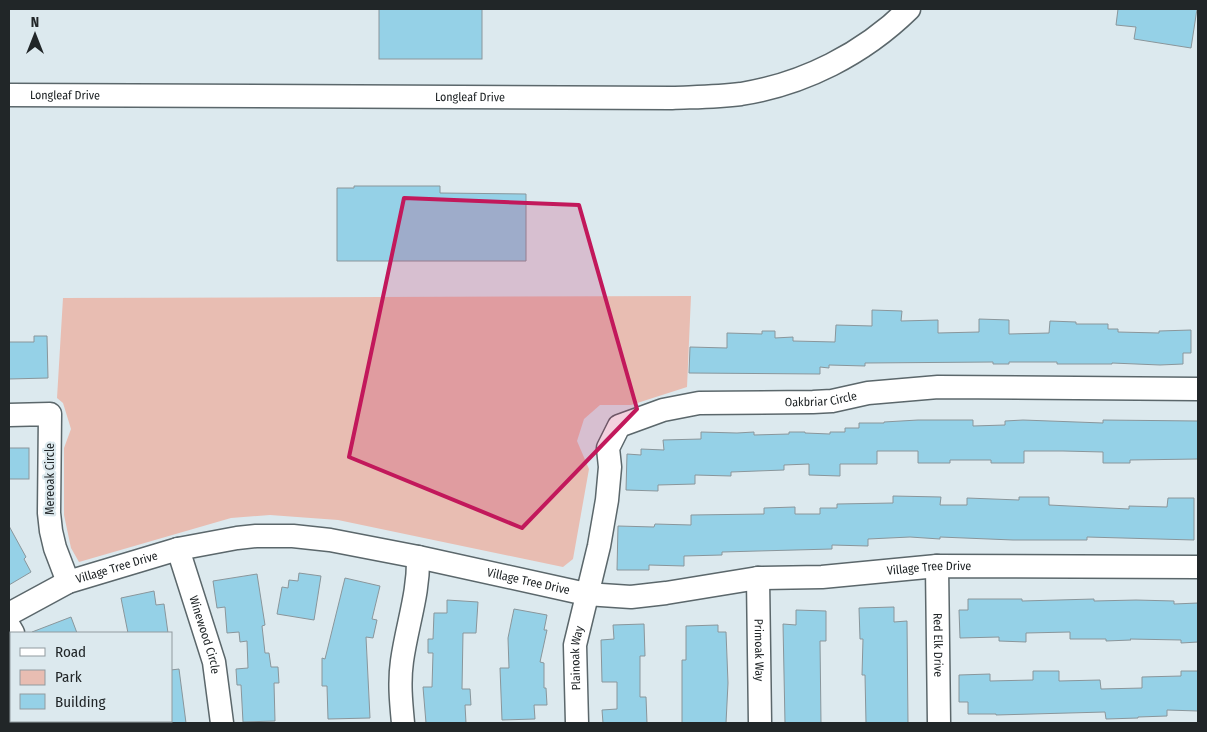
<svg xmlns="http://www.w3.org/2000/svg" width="1207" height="732" font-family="'Fira Sans Condensed',sans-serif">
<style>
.green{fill:#e8bdb2}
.building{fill:#95d1e7;stroke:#8a969b}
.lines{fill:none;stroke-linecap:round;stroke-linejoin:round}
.minor-casing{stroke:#5b676b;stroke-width:25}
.minor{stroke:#fff;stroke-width:22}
.marked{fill:#c2185b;fill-opacity:0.2;stroke:#c2185b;stroke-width:4;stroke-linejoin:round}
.labels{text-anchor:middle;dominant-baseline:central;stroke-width:4.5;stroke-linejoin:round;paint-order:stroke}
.street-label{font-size:12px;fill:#212628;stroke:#dce9ee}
</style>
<rect width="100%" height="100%" fill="#dce9ee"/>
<polygon class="green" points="691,296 687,387 631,405 600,405 584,419 577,441 589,469 573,559 563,567 338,520 270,515 231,518 79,562 71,548 64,515 64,448 71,429 63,403 57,398 63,298"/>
<g class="building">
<rect x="379" y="9" width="103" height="50"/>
<polygon points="1118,9 1197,9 1191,48 1134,39 1136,27 1116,25"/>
<polygon points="354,186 440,186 440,193 526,194 526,261 337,261 337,188 354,188"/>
<polygon points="872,310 902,311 901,321 938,320 938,333 979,332 979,319 1009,320 1009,334 1049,333 1050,321 1076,322 1076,324 1108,324 1108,329 1118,329 1118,332 1159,333 1159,331 1191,330 1191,353 1183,353 1183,364 1160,365 1112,363 1112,364 1057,364 1057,362 1009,362 1009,364 993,364 993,362 865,363 865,366 829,365 829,368 820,367 820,374 689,373 690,347 727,348 727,333 762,334 762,331 775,331 775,338 793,337 793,341 835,342 836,325 872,326"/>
<polygon points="34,336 47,336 48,378 9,379 9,342 34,342"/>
<polygon points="918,420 973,420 973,426 1005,425 1005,421 1023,420 1103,423 1103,420 1198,421 1198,459 1130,460 1130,463 1103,463 1103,452 1063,451 1024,451 1024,463 991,463 991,460 950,460 950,463 918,463 918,451 877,451 877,464 840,464 840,476 809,475 809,464 784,465 784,470 731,472 731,476 695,475 695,484 658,485 658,491 626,490 627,454 641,455 641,449 664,450 663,440 701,439 701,432 737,433 754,432 754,435 789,434 789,432 805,432 805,433 830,434 830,432 845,432 845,428 859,428 859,423 884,423 884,422"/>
<rect x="9" y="448" width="20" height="31"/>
<polygon points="893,496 941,497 940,505 967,505 967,498 1019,500 1019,497 1049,497 1049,505 1129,509 1129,506 1167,507 1168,498 1194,498 1194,540 1087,537 1087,540 1013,540 940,537 940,539 910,537 868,539 868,546 832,545 832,549 722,552 722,555 684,556 684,566 649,565 649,570 617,570 618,526 654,527 655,524 691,525 691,515 764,514 764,508 795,507 795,514 820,514 820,508 837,508 837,504 893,503"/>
<polygon points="9,526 26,557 24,559 31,572 9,585"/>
<polygon points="299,573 321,576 314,620 277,614 282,587 288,588 289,580 298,581"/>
<polygon points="257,574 265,625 262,626 265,653 269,653 271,667 278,667 279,683 274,683 275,721 243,722 241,685 237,685 236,669 248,668 247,641 240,642 239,632 227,633 225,607 217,608 213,581"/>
<polygon points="345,578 380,586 372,619 377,620 373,638 366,637 370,718 328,719 327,686 322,686 322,658 325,659"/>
<polygon points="154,591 156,605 164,604 168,633 128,633 121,598"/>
<polygon points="968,599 1022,599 1022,601 1094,599 1094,601 1136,600 1174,601 1174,604 1198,603 1198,642 1181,643 1181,640 1130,639 1131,640 1106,641 1106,639 1070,639 1070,632 1026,633 1026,642 999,641 999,637 960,638 959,610 968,610"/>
<polygon points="447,600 478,602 476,633 463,633 462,689 470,689 471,705 465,705 466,723 426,723 423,687 432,687 433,653 428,653 428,639 433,639 434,613 447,613"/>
<polygon points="894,607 894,622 907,621 908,723 866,723 865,675 862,675 863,639 860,639 859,608"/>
<polygon points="514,609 547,615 544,630 547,630 540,662 544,663 544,688 546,688 547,705 534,705 535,719 502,720 500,668 509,668 508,638"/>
<polygon points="796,610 826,611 826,641 820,641 821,723 785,723 783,624 796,625"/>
<polygon points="71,617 77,633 32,633 32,632"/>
<polygon points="644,624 645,656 640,656 640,697 646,697 647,723 603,723 602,710 617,709 617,682 602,682 601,640 614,639 613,625"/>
<polygon points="718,625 718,632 726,632 728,683 726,723 682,723 682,660 686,660 686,626"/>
<polygon points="179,669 186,723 171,723 171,670"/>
<polygon points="1033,671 1059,671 1059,681 1100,680 1101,689 1142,688 1142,677 1181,676 1181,671 1198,671 1198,711 1167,710 1167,716 1138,717 1138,718 1106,719 1105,712 996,715 996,714 968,714 968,702 959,702 959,675 990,674 990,681 1033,680"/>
</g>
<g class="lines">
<defs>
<g id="minor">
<path id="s1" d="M 9,95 L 672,98 C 695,97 718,97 741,94 C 804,84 863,54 909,9"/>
<polyline points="9,415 50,414 49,513 51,531 55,548 68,582"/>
<path id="s2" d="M 178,549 L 214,662 L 222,723"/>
<path id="s3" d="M 937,566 L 939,723"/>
<path id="s4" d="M 758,578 L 760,723"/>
<path id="s5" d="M 9,614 L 68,582 L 178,549 L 237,538 L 256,536 L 293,536 L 330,540 L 418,557 L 586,594 L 631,597 L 666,593 L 758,578 L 822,577 L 937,566 L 1198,567"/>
<polyline points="9,626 13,633"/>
<polyline points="39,721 40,723"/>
<path d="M 403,723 C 401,702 399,682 402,661 C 407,625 419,593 418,557"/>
<path id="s6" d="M 577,723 L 575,645 L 599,546 L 607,500 L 610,467 L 608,448 L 619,426 L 663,410 L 699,403 L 813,402 L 832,401 L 868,393 L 938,387 L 1198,389"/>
</g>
</defs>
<use href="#minor" class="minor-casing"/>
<use href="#minor" class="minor"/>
</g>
<path class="marked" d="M 404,198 L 579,205 L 637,409 L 522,528 L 349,457 Z"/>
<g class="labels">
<g class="street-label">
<text stroke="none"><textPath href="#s1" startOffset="56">Longleaf Drive</textPath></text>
<text stroke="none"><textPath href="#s1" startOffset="461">Longleaf Drive</textPath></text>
<text stroke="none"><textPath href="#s6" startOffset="509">Oakbriar Circle</textPath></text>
<text transform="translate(50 479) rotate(-90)">Mereoak Circle</text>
<text stroke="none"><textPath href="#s5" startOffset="118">Village Tree Drive</textPath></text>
<text stroke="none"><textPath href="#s5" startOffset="942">Village Tree Drive</textPath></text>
<text stroke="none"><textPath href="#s5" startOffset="538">Village Tree Drive</textPath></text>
<text stroke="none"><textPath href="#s2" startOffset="90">Winewood Circle</textPath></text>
<text stroke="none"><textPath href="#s3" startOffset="79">Red Elk Drive</textPath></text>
<text stroke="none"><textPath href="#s4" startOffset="72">Primoak Way</textPath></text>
<text stroke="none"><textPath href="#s6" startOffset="65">Plainoak Way</textPath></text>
</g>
</g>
<rect width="1207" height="732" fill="none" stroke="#212628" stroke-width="20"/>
<rect x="10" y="632" width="162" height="90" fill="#dce9ee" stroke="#919b9f"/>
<rect x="20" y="648" width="25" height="8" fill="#ffffff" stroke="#919b9f"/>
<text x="55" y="657" font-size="15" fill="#212628">Road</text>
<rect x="20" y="670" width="25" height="15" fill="#e8bdb2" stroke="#919b9f"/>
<text x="55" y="682" font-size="15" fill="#212628">Park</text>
<rect x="20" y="694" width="25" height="15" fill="#95d1e7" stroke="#919b9f"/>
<text x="55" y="707" font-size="15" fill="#212628">Building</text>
<g transform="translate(35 35)" stroke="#dce9ee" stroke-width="4" paint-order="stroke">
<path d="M0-4L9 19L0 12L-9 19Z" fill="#212628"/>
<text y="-8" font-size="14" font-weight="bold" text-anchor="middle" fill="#212628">N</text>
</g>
</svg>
